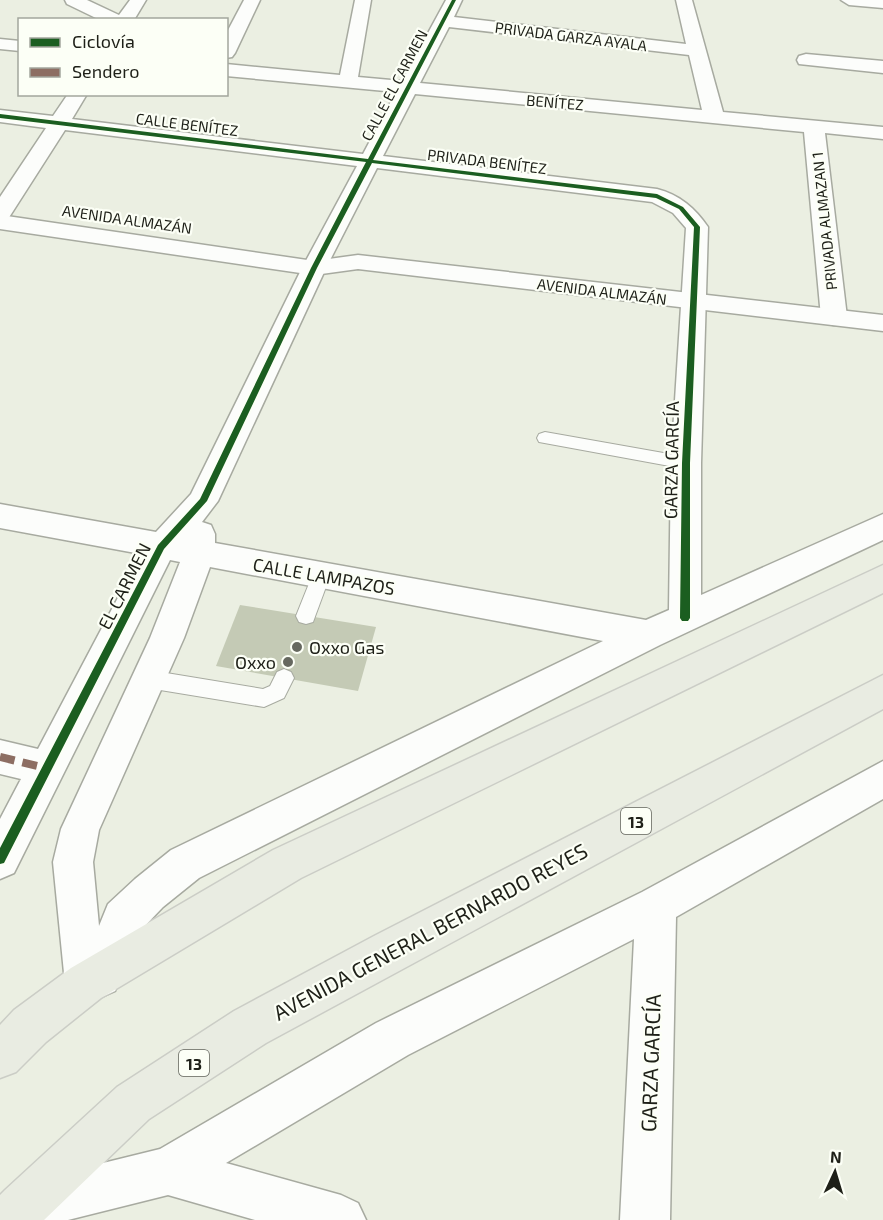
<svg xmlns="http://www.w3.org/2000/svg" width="883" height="1220" font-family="'Exo 2',sans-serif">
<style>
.building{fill:#c4cab5}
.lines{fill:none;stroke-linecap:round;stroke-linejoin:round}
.lane-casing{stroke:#a7aaa0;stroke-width:2}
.street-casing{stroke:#a7aaa0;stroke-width:3}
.secondary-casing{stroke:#a7aaa0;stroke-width:3}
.primary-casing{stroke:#cbcdc6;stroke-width:3}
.lane{fill:#fcfdfb;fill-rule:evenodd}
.street{fill:#fcfdfb;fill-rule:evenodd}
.secondary{fill:#fcfdfb;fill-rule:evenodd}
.primary{fill:#e9ece2;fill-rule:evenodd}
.quiet{stroke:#8d6e63;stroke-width:8;stroke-dasharray:15 8;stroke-linecap:butt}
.cycleway-casing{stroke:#fcfff6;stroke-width:4}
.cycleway{fill:#1b5e20;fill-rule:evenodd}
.poi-dot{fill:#66685f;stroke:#fcfff6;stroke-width:2}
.labels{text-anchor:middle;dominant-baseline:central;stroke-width:4.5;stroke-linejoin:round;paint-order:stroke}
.far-street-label{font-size:15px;fill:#1e2018;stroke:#fcfff6}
.shield{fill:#fcfff6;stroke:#61635b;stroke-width:1.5}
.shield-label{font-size:16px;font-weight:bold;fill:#1e2018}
.street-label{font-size:18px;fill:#1e2018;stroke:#fcfff6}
.poi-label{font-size:18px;fill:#1e2018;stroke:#fcfff6;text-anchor:start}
.near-street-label{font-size:21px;fill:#1e2018;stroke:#fcfff6}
</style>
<rect width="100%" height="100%" fill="#ebefe2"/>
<polygon class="building" points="240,605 376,627 358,691 216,666"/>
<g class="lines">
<defs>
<g id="lane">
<polygon points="545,432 686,457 692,459 695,463 692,467 686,469 539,442 537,438 539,434"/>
<polygon points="321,568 328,571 330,576 313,622 306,624 299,622 296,616 314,571"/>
<polygon points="284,669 291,672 294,678 284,698 264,707 148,688 141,685 138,679 141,673 148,670 263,689 270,686 277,672"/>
</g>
<g id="street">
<polygon points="65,0 87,0 119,15 130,0 146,0 134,20 100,20 67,4"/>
<polygon points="244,0 260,0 235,53 232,57 226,58 226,34"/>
<path d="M 355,0 L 371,0 L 358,77 L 402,81 L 446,0 L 462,0 L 454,17 L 686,44 L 676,0 L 692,0 L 723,112 L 883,127 L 883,139 L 825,133 L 847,317 L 843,323 L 834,325 L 825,323 L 821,317 L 804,132 L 415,94 L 383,156 L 657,189 C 680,195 695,208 708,227 L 701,463 L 701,595 L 883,514 L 883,540 L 660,645 L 199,878 L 163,907 L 138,933 L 115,991 L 86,1004 L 71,998 L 65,983 L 53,862 L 61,829 L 150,638 L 180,562 L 170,560 L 14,873 L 0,879 L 0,819 L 21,779 L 0,774 L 0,740 L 38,749 L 141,554 L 0,528 L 0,504 L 156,532 L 191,494 L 302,268 L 357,166 L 65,130 L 8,219 L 0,221 L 0,197 L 46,128 L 0,122 L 0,110 L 53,116 L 68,94 L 87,94 L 72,119 L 363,154 L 396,92 L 226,76 L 226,64 L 340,75 ZM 449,27 L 689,55 L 702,110 L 420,83 ZM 377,168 L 652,202 L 673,213 L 686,228 L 671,463 L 669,610 L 646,620 L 215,543 L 215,534 L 211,525 L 202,522 L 218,501 L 326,268 ZM 210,567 L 603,641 L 171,850 L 135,879 L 108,904 L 99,926 L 93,862 L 99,830 L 184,638 Z"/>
<polygon points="841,0 883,0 883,8 849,5"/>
<polygon points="0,39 20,41 20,51 0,49"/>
<polygon points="806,54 883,61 883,73 799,64 797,60 799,56"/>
<polygon points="883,761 883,799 676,917 670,1220 620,1220 634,939 408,1055 226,1163 341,1195 358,1203 366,1220 255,1220 168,1195 68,1220 7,1220 2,1206 9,1189 26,1182 160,1149 376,1023 642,892"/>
</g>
<polygon id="secondary" points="0,215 314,261 358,255 883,315 883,331 358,269 314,275 0,229"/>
<g id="primary">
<polygon points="883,565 883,593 301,878 101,998 46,1042 16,1072 0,1078 0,1025 14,1010 71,968 273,850"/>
<polygon points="883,675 883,709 266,1043 149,1119 44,1220 0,1220 0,1195 5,1190 117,1087 234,1011 374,936"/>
</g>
</defs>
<use href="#lane" class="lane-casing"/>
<use href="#street" class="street-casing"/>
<use href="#secondary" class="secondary-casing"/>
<use href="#primary" class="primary-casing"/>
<use href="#lane" class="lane"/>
<use href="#street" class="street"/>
<use href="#secondary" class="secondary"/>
<use href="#primary" class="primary"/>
<polyline class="quiet" points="0,757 46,768"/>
<defs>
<polygon id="cycleway" points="452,0 456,0 373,160 657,194 683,207 700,227 690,463 690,618 688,621 682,621 680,618 682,463 694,227 679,209 656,198 372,163 317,268 207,501 164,549 4,863 0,864 0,848 158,545 200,499 311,268 366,162 0,118 0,114 368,159"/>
</defs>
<use href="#cycleway" class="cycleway-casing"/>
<use href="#cycleway" class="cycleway"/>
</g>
<g class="poi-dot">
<circle cx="297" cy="647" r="6"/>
<circle cx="288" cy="662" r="6"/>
</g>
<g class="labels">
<g class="far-street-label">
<text transform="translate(571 36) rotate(7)">PRIVADA GARZA AYALA</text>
<text transform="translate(394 85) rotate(-62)">CALLE EL CARMEN</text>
<text transform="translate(555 102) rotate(5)">BENÍTEZ</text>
<text transform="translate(187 124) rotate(7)">CALLE BENÍTEZ</text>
<text transform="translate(487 161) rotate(7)">PRIVADA BENÍTEZ</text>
<text transform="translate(127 219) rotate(8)">AVENIDA ALMAZÁN</text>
<text transform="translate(824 221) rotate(-96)">PRIVADA ALMAZAN 1</text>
<text transform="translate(602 291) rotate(7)">AVENIDA ALMAZÁN</text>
</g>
<g class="shield">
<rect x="621" y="808" width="30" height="26" rx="4.5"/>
<rect x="179" y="1050" width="30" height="26" rx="4.5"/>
</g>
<g class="shield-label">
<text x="636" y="821">13</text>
<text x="194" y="1063">13</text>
</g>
<g class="street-label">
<text transform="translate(671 460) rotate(-89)">GARZA GARCÍA</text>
<text transform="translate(324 576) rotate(10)">CALLE LAMPAZOS</text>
<text transform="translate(124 586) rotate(-63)">EL CARMEN</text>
</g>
<g class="poi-label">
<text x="309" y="647">Oxxo Gas</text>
<text x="276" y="662" text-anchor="end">Oxxo</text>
</g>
<g class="near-street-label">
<text transform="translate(430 931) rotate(-28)">AVENIDA GENERAL BERNARDO REYES</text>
<text transform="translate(650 1063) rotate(-88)">GARZA GARCÍA</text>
</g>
</g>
<rect x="18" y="18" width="210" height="78" fill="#fcfff6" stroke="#a3a69d" stroke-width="1.5"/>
<rect x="30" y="38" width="30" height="9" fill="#1b5e20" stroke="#a3a69d" stroke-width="1.5"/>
<text x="72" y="48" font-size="18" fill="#1e2018">Ciclovía</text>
<rect x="30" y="68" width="30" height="9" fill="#8d6e63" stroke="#a3a69d" stroke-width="1.5"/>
<text x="72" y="78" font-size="18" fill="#1e2018">Sendero</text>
<g transform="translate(835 1172) rotate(4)" stroke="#fcfff6" stroke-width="4.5" paint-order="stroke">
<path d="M0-4.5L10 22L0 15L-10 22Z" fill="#1e2018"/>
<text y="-9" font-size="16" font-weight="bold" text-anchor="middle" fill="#1e2018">N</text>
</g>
</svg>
